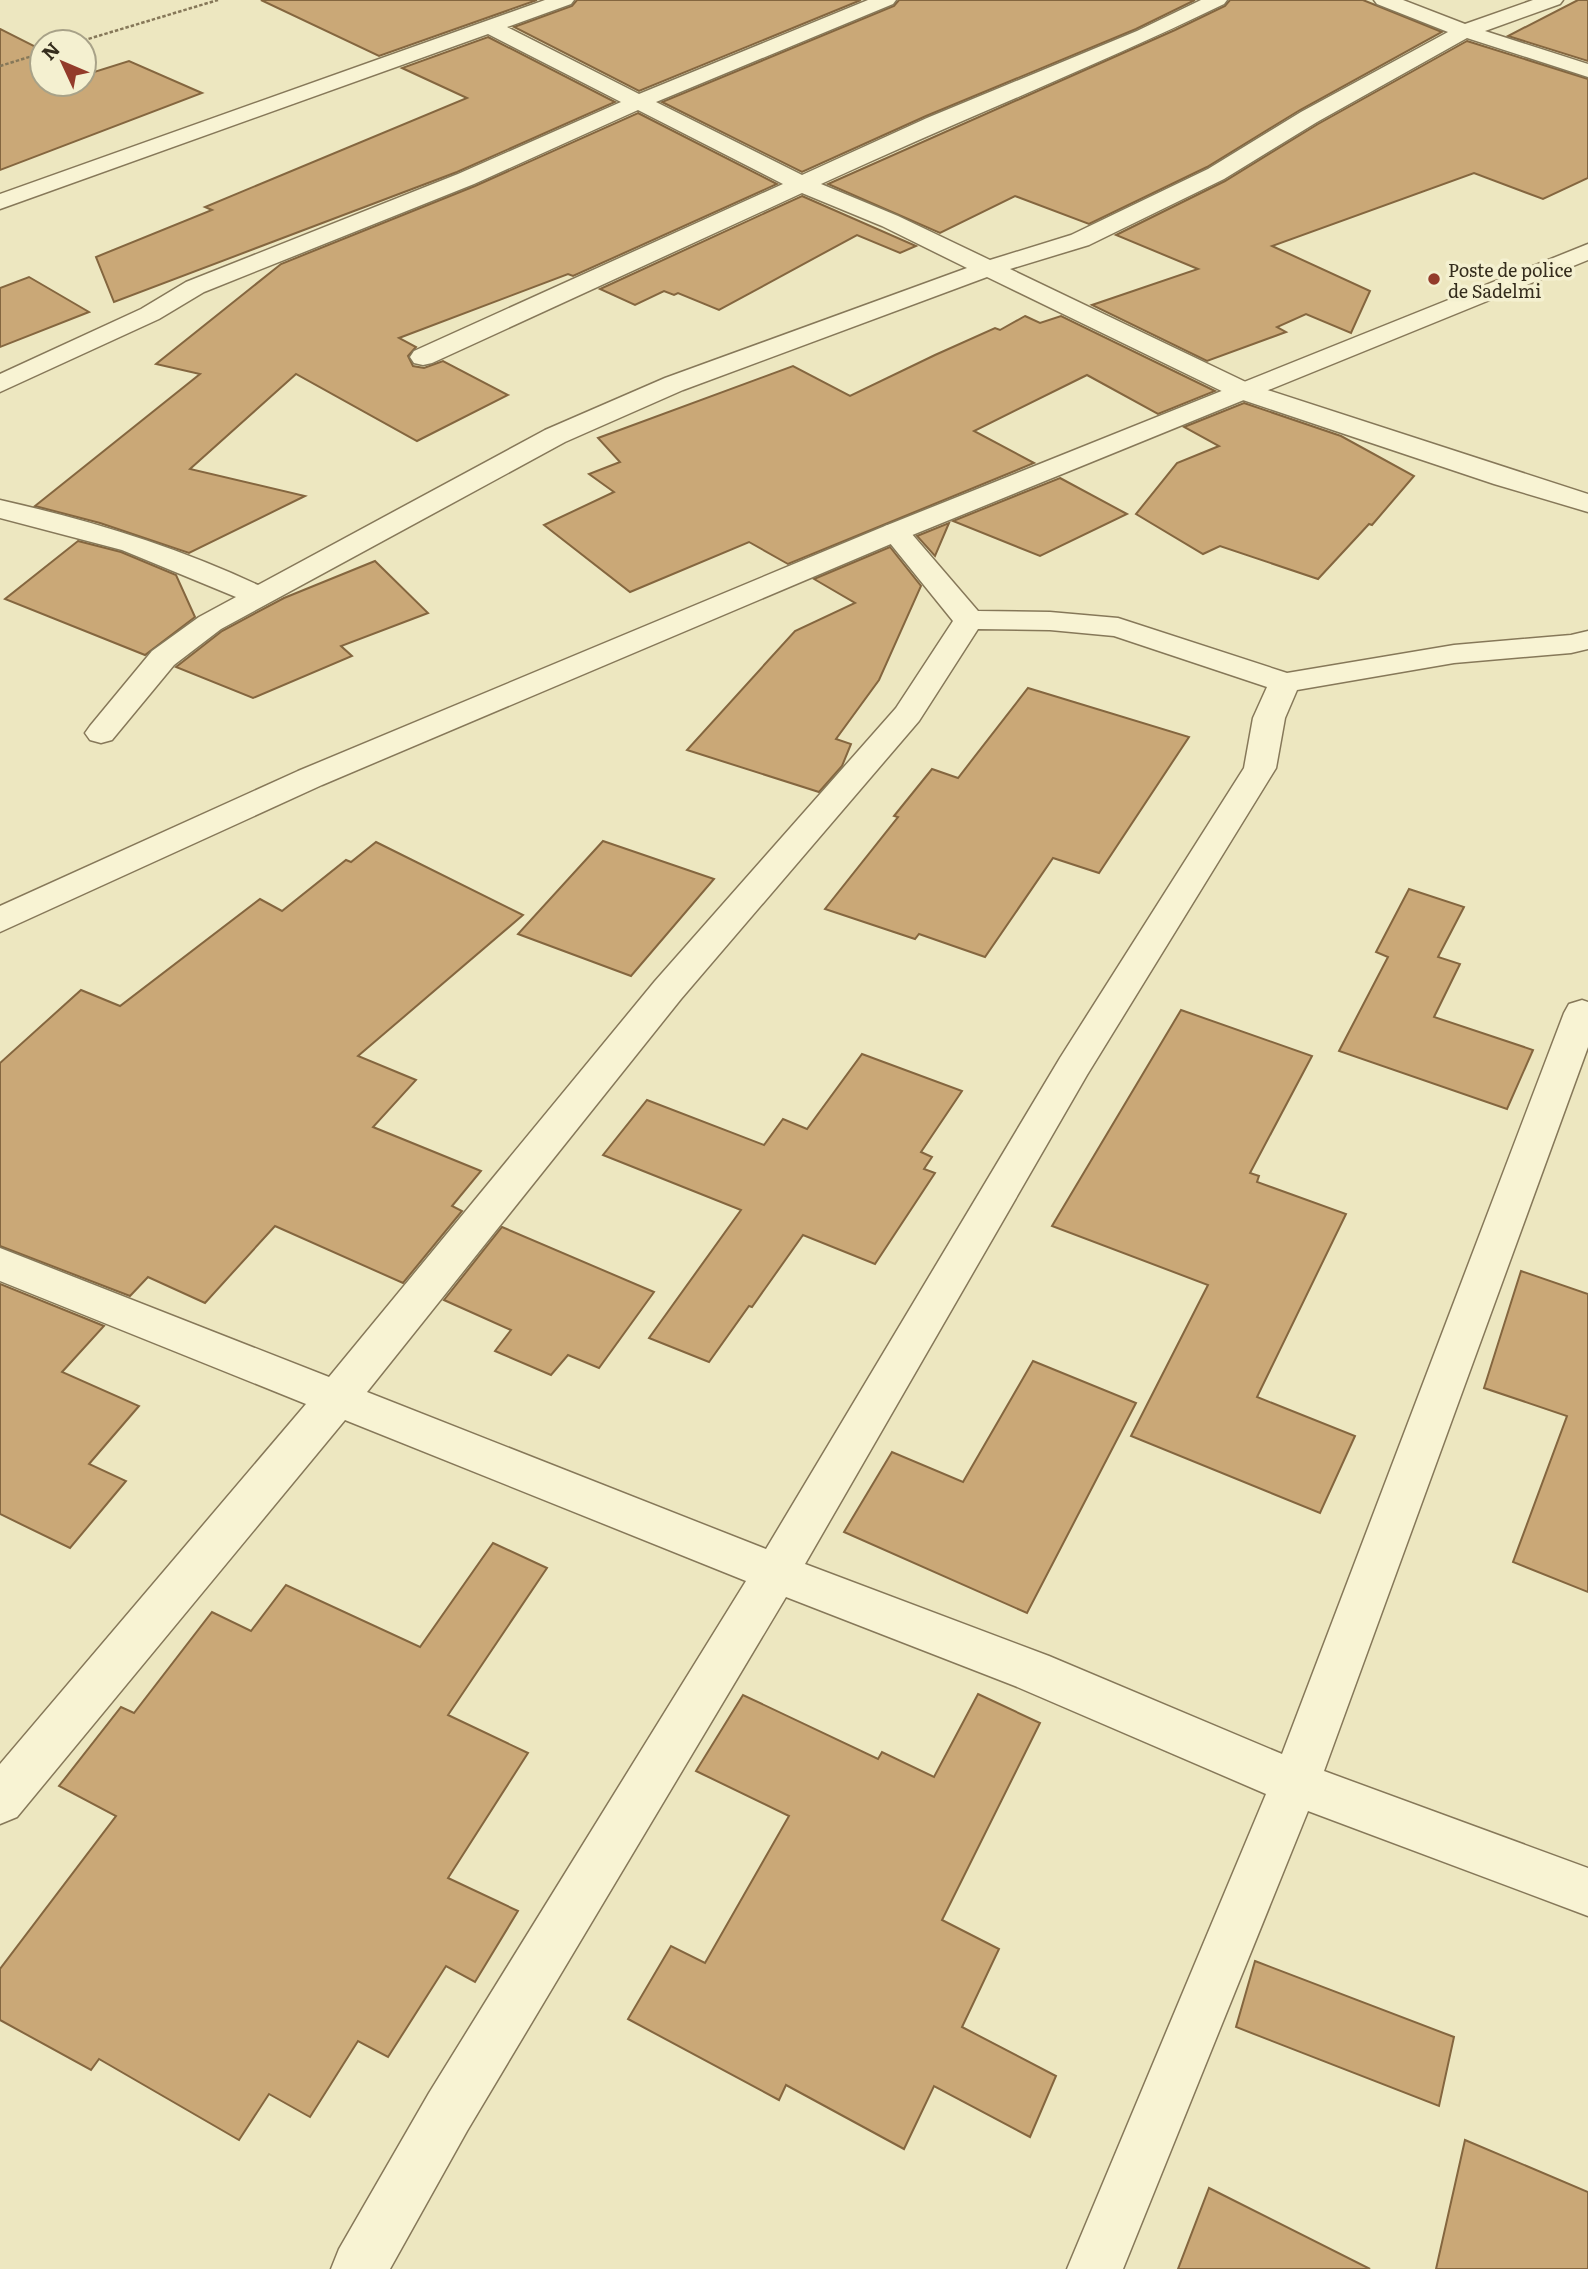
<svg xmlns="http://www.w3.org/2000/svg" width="1588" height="2269" font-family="Literata,serif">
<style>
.building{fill:#caa877;stroke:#84663f;stroke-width:2}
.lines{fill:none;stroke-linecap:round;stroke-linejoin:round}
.minor-casing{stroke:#867859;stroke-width:3}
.tertiary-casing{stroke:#867859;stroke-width:3}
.path{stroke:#867859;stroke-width:2.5;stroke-dasharray:3.5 2;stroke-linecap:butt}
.minor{fill:#f8f3d3;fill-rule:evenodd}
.tertiary{fill:#f8f3d3;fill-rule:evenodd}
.poi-dot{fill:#933b2a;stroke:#f4f0d0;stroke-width:2.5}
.labels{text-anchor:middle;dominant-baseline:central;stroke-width:7;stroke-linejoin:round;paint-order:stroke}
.far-poi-label{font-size:18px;fill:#352d1d;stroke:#f4f0d0;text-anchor:start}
</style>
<rect width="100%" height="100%" fill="#ede7c0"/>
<g class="building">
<polygon points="261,0 537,0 379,56"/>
<polygon points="577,0 861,0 639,91 514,27 572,6"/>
<polygon points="899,0 1195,0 1136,29 926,116 802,172 662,102 894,6"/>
<polygon points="1230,0 1363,0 1442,32 1300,110 1207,167 1089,224 1015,196 940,233 828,184 1175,30 1225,6"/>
<polygon points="1578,0 1588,0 1588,61 1508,36"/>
<polygon points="0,29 42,50 42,84 84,84 84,72 88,74 129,61 202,93 0,170"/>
<polygon points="488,37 615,102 457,172 114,302 96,257 212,210 205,207 467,98 402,68"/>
<polygon points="1467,41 1588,79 1588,178 1543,199 1474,173 1272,246 1370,291 1351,333 1306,314 1277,327 1286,332 1207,361 1092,305 1198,269 1116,235 1225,181 1318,124"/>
<polygon points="638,113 777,184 573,276 568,274 399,338 416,347 408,356 413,366 424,368 443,361 508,395 417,441 296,374 190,469 305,496 189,553 100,523 35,506 200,374 156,364 281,264 475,186"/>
<polygon points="802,196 916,246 900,253 857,235 719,310 678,293 674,295 664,291 635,305 600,289"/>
<polygon points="29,277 89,312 0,347 0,288"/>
<polygon points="1025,316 1040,323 1061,316 1215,391 1158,414 1087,375 974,431 1034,463 788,564 749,542 630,592 544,525 614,492 589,474 620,462 598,438 793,366 850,396 935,355 995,328 1000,330"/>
<polygon points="1244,403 1341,436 1414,476 1372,525 1369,524 1318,579 1220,546 1203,554 1136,514 1177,463 1219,446 1184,427"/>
<polygon points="1060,478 1127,514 1040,556 953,521"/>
<polygon points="949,523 935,556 917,536"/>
<polygon points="78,541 121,552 176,575 195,617 145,655 5,599"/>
<polygon points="890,547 921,586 879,680 836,739 851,744 842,766 819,792 687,750 795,631 855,603 814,579"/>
<polygon points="375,561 428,613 341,646 352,656 253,698 176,667 222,631 284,598"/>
<polygon points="1028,688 1189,737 1099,873 1053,858 985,957 919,934 915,939 825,909 898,817 894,816 932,769 958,778"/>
<polygon points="603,841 714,879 631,976 518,934"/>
<polygon points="376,842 523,915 358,1056 416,1080 373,1127 481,1171 452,1206 462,1211 403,1283 275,1226 205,1303 148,1277 130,1296 0,1246 0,1063 81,990 120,1006 260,899 282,911 346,860 351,862"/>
<polygon points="1409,889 1464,907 1438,957 1460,964 1434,1017 1533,1050 1507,1109 1339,1051 1388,957 1376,952"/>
<polygon points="1181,1010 1312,1056 1250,1173 1259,1176 1257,1182 1346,1214 1257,1397 1355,1436 1320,1513 1131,1436 1208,1285 1052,1226"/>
<polygon points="862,1054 962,1091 921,1152 932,1157 924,1169 935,1173 875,1264 803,1235 752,1307 749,1306 709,1362 649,1338 741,1210 603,1155 647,1100 764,1145 783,1119 807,1129"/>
<polygon points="502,1227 654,1292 599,1368 568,1355 551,1375 495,1351 511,1330 444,1300"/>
<polygon points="1521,1271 1588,1294 1588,1592 1513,1562 1567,1416 1484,1388"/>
<polygon points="0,1284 104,1326 62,1372 139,1406 89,1464 126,1481 70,1548 0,1514"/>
<polygon points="1033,1361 1136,1403 1027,1613 844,1532 892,1452 963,1482"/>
<polygon points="493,1543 547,1568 448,1715 528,1753 448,1878 518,1911 475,1982 446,1966 388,2057 358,2041 310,2117 269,2094 239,2140 99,2059 91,2070 0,2020 0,1969 116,1816 59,1786 121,1707 134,1713 212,1612 251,1631 286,1585 420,1647"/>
<polygon points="978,1694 1040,1723 942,1920 999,1949 962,2027 1056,2076 1030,2137 934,2086 904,2149 786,2085 779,2100 628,2019 671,1946 705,1963 789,1816 696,1771 743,1695 878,1759 882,1752 934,1777"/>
<polygon points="1255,1961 1454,2037 1439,2106 1236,2027"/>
<polygon points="1465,2140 1588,2192 1588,2269 1436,2269"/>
<polygon points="1209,2188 1370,2269 1178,2269"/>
</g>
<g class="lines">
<defs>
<g id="minor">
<path d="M 545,0 L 574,0 L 571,4 L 507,27 L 639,94 L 868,0 L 896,0 L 893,4 L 656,102 L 802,175 L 927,118 L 1137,31 L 1201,0 L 1227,0 L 1224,4 C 1092,68 955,122 821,184 L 898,216 L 990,260 L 1071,235 L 1208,169 L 1301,112 L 1448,32 L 1377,4 L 1374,0 L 1403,0 L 1465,24 L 1533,0 L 1563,0 L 1560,4 L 1485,31 L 1588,64 L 1588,77 L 1467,38 L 1317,122 L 1224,179 L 1089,245 L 1010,269 L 1252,385 L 1588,494 L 1588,512 L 1494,484 L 1234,397 L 987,277 L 683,390 L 565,442 L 221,629 L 174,665 L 112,740 L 101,743 L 90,740 L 85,733 L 90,726 L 152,651 L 199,617 L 236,597 L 122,550 L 0,518 L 0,500 C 89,520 175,546 258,585 L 545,430 L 665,378 L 967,268 L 882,226 L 802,193 L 432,363 L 423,365 L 414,363 L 410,357 L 414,351 L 783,184 L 638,110 L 474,184 L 204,292 L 159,319 L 0,392 L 0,374 L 141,309 L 186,282 L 458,174 L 621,102 L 488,34 L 0,209 L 0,194 Z"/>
<path d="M 895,523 L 905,526 L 978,611 L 1050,612 L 1118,618 L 1287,673 L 1454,645 L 1571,635 L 1588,631 L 1588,649 L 1571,653 L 1454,663 L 1297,690 L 1285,718 L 1276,768 L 1087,1075 L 805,1564 L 1049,1656 L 1282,1754 L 1564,1013 L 1569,1004 L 1582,1000 L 1588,1002 L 1588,1047 L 1324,1771 L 1588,1868 L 1588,1916 L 1308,1811 L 1123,2269 L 1067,2269 L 1266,1794 L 1015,1686 L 786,1597 L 467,2131 L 390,2269 L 331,2269 L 339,2249 L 429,2093 L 746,1581 L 345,1420 L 17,1817 L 0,1824 L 0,1764 L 306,1404 L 0,1281 L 0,1248 L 329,1377 L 655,981 L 896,708 L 953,621 L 881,532 L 885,526 ZM 978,629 L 1050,630 L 1114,636 L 1267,687 L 1253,718 L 1244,768 L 1060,1058 L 766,1549 L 367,1392 L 681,999 L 919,721 Z"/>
</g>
<polygon id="tertiary" points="1588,244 1588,260 905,538 322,785 0,932 0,906 298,771 885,526"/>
</defs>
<use href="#minor" class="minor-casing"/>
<use href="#tertiary" class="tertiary-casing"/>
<g class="path">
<polyline points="78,42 218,0"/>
<polyline points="0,66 42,53"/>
</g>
<use href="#minor" class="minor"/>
<use href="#tertiary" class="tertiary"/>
</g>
<circle class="poi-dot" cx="1434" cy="279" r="7"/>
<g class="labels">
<g class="far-poi-label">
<text x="1448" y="269">Poste de police<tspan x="1448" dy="21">de Sadelmi</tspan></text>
</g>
</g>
<g transform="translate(63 63) rotate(314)"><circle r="33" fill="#f4f0d0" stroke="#a8a288" stroke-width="2"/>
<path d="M0-5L12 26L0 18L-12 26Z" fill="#933b2a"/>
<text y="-10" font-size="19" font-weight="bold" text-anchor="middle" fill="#352d1d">N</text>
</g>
</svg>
